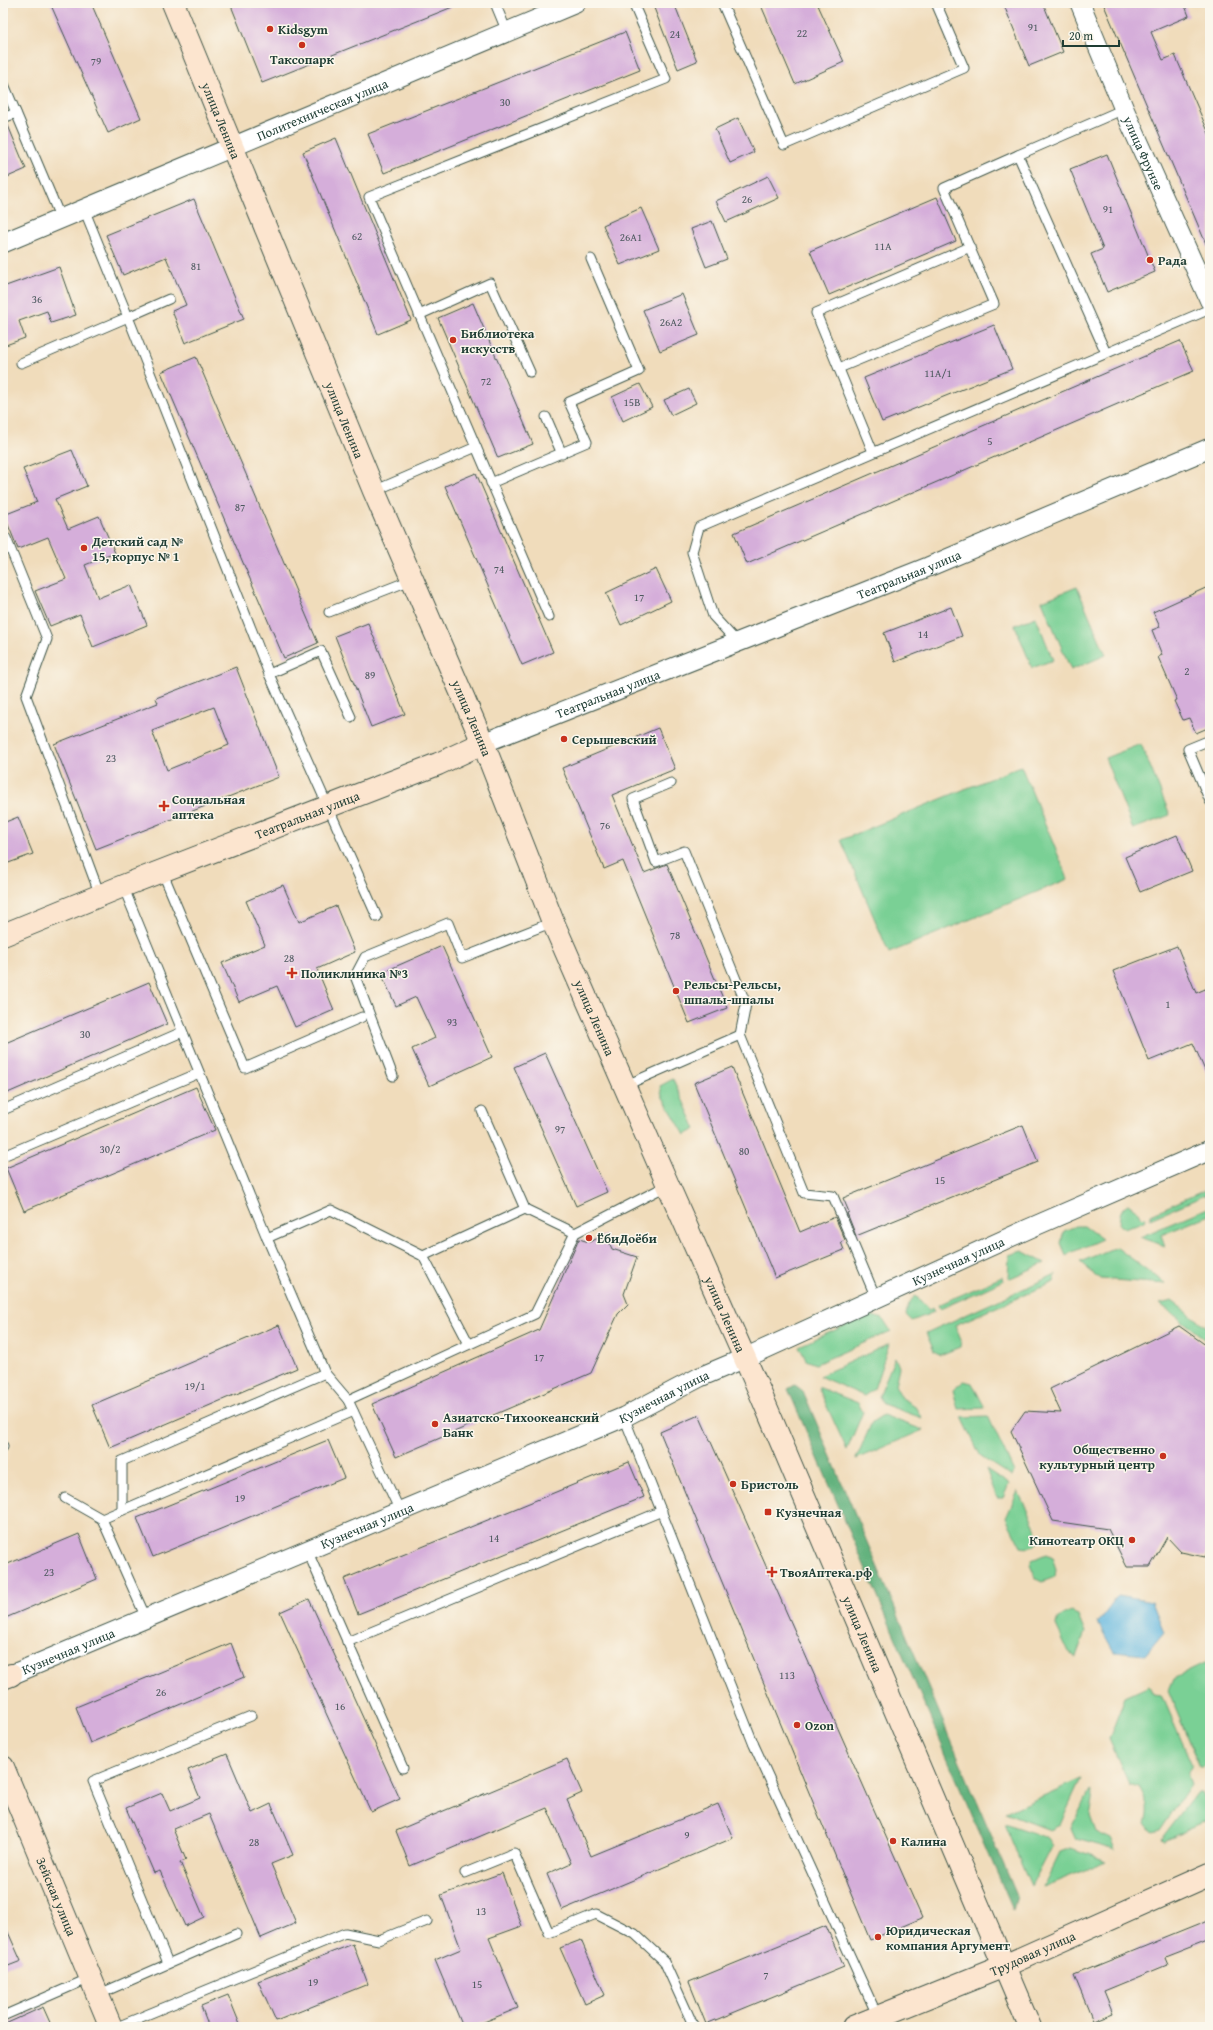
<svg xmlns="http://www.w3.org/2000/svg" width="1213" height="2030" font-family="'Gentium Book Plus',serif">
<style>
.green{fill:#7ad095;stroke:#4c8664}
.forest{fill:#63b27e;stroke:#417859}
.water{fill:#63b7df;stroke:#417a8a}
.building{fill:#d5aeda;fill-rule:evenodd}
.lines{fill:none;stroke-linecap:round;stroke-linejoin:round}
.lane-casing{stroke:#3e5548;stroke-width:11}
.street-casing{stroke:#3e5548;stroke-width:21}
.secondary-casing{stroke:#3e5548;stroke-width:24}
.lane{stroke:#fff;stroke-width:9}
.street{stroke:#fff;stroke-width:19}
.secondary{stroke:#fce5cf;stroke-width:22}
.poi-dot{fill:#c8321e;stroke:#fbf7ec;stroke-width:1.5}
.labels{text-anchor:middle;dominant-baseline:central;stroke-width:3;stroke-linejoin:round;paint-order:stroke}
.number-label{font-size:11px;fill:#4c595e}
.poi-label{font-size:13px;font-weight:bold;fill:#1f3d34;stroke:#fbf7ec;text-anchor:start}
.street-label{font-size:13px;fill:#1f3d34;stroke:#fbf7ec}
</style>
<rect width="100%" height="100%" fill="#fbf7ec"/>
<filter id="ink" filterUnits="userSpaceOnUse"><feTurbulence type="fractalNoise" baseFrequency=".025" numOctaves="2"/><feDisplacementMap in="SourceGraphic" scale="8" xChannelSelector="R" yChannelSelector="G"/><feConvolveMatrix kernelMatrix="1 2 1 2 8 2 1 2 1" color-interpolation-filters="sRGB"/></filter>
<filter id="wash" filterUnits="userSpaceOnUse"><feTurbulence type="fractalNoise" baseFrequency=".012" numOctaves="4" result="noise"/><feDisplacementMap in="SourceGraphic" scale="16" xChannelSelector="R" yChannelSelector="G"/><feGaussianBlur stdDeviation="0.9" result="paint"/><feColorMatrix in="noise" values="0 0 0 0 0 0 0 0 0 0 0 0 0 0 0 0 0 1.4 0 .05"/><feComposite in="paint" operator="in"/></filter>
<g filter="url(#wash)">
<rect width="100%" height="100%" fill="#f0dcbb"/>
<g class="green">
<polygon points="1077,587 1106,655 1071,670 1042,601"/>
<polygon points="1036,617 1053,660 1032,668 1015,625"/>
<polygon points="1141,744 1170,815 1133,829 1105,758"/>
<polygon points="1021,766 1068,879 889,953 841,840"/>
<polygon points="673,1079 696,1129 685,1135 662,1096 660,1086"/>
<polygon points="1210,1188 1210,1193 1150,1219 1151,1214"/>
<path d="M 1128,1204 L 1139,1212 L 1142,1218 L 1145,1217 L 1146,1220 L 1125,1229 L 1119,1225 C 1120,1216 1119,1209 1128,1204 Z"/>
<polygon points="1210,1207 1210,1215 1161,1235 1165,1246 1140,1237"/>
<polygon points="1076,1226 1084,1226 1102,1239 1066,1255 1061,1243 1064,1231"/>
<polygon points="1116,1247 1166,1284 1100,1279 1080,1262"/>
<polygon points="1022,1251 1045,1263 1008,1279 1009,1255"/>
<polygon points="1056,1274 1054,1282 955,1325 961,1339 960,1347 940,1355 934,1351 926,1333"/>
<polygon points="1002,1277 1003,1281 940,1309 938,1305"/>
<path d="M 916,1296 L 929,1310 L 932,1308 L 934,1312 L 912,1321 L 906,1315 C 907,1308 910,1299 916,1296 Z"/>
<polygon points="1172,1301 1210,1329 1210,1342 1160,1304"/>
<polygon points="869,1315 883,1319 891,1331 816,1364 806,1360 799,1346"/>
<polygon points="889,1344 874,1389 864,1396 819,1376"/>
<polygon points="895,1357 899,1367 895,1385 902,1398 914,1405 922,1418 883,1404 879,1396"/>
<polygon points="964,1381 972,1383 985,1408 958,1409 953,1390"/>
<polygon points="818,1387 858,1403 863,1412 847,1450"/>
<polygon points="883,1415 923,1430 856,1459 872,1422"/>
<polygon points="988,1416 1014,1472 1012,1477 981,1457 962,1417"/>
<polygon points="986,1469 1009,1484 1003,1498 997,1498"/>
<path d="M 1018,1491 L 1041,1540 C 1035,1547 1029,1549 1021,1547 L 1006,1518 Z"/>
<polygon points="1046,1554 1052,1557 1056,1569 1055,1577 1042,1582 1036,1579 1030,1565 1032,1560"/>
<polygon points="1071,1612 1078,1615 1085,1632 1076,1657 1069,1653 1056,1625 1058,1618"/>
<polygon points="1204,1664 1210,1666 1210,1683 1208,1685 1210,1688 1210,1760 1204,1767 1200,1767 1168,1691 1173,1679"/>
<path d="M 1149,1686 L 1153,1694 L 1162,1695 L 1192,1765 L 1187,1774 L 1191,1784 L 1160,1830 L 1152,1832 L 1145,1823 C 1150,1809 1146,1799 1139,1787 L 1129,1784 L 1109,1739 L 1125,1697 Z"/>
<polygon points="1081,1779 1060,1825 1050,1830 1005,1813"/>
<polygon points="1090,1790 1093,1799 1090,1816 1096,1832 1111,1839 1116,1850 1076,1839 1071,1828"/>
<polygon points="1197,1792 1201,1792 1210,1810 1210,1820 1163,1841 1161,1839"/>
<polygon points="1004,1824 1047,1838 1052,1846 1031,1887"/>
<polygon points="1071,1848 1107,1861 1043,1887 1060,1852"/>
</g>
<polygon class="forest" points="795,1385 803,1391 1017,1896 1013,1910 788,1389"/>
<polygon class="water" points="1118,1596 1152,1602 1164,1632 1145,1655 1114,1652 1098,1623"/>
<g id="blocks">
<g class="building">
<polygon points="50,3 91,3 141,118 108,133"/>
<polygon points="230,3 460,3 460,4 262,83"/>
<polygon points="665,3 674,3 697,61 678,69 654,8"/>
<polygon points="760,3 817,3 844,62 795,84"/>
<polygon points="1003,3 1043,3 1063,52 1029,66"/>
<polygon points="1103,3 1184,3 1189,16 1151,32 1163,60 1175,55 1210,136 1210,253"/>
<polygon points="625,32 640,70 384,173 368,134"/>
<polygon points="738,118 754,152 730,163 715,129"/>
<polygon points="7,123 26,169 3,179 3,124"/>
<polygon points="336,138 411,320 378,334 303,152"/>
<polygon points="1107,154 1155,272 1107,292 1091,254 1103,249 1070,169"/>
<polygon points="768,176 779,198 726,222 716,201"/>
<polygon points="937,197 956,241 829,295 810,251"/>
<polygon points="194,199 244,319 185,343 172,311 186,305 166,257 123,275 106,235"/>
<polygon points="641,208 659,249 620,265 603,225"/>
<polygon points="712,221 727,259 706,267 691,229"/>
<polygon points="59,267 76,315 51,323 47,311 19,321 25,338 3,346 3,287"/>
<polygon points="682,294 699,335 660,351 643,310"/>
<polygon points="473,303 533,444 498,458 438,318"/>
<polygon points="994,325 1012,369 882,422 864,378"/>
<polygon points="1180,341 1194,371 747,564 734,533"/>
<polygon points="196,357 318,643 284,658 161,372"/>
<polygon points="640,384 652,407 623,421 612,397"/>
<polygon points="689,389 696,403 671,415 664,400"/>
<polygon points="72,450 87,486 55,499 68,529 99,516 115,553 85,565 98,598 131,585 147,625 93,647 80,614 50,626 35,591 66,579 48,537 18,549 4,515 37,502 23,469"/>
<polygon points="476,473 553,652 522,665 445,486"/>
<polygon points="656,569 671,601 621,625 606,593"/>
<polygon points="1210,586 1210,727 1196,733 1189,718 1183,720 1174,701 1177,700 1158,657 1162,655 1152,630 1160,627 1153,612"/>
<polygon points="951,607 962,636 895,662 884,633"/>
<polygon points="368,623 405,714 371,727 335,636"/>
<path d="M 236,667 L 279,777 L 96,849 L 54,744 L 158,703 L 156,698 ZM 214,707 L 229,745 L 167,770 L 152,731 Z"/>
<polygon points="658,728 675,769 612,795 644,873 667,864 727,1008 689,1023 623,861 604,869 562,768"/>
<polygon points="18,817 33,854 3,865 3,823"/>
<polygon points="1177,835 1192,871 1140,892 1125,857"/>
<polygon points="283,885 299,922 336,906 355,952 317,969 334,1010 295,1027 277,986 239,1002 222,963 265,945 246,901"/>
<polygon points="442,946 492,1057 429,1086 412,1049 435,1038 416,997 396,1006 381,973"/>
<polygon points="1177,946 1196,993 1210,987 1210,1082 1193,1043 1149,1061 1113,971"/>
<polygon points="149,982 167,1024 3,1095 3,1044"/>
<polygon points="545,1053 607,1192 576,1206 514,1067"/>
<polygon points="732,1067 800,1232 835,1217 845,1240 841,1242 844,1250 775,1278 694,1083"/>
<polygon points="196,1087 215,1130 24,1211 6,1168"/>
<polygon points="1023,1125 1038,1162 856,1236 847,1213 849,1212 843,1198"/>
<polygon points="606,1235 612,1249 637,1257 624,1294 628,1304 618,1314 591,1373 396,1457 372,1404 539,1330 579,1239 589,1242"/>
<polygon points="279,1325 297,1368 110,1448 92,1405"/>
<polygon points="1179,1326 1210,1348 1210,1548 1205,1557 1181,1552 1167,1537 1150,1567 1127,1567 1108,1529 1053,1521 1011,1431 1025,1411 1061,1413 1050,1389"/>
<polygon points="699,1415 922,1918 870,1940 660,1432"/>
<polygon points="328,1440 344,1478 153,1557 137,1518"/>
<polygon points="629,1462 644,1497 358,1614 344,1579"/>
<polygon points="79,1534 97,1579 3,1619 3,1566"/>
<polygon points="309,1599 400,1799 371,1812 280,1612"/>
<polygon points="231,1643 244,1677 90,1743 76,1707"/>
<polygon points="227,1754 252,1813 271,1804 293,1855 271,1864 296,1923 261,1938 209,1814 173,1829 186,1860 180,1862 204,1917 185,1926 160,1871 154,1873 126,1808 162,1793 170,1811 200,1798 188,1770"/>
<polygon points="567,1759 582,1793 567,1800 591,1856 718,1804 733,1838 562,1910 547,1874 571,1863 547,1808 410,1866 396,1831"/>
<polygon points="502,1873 522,1926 489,1938 518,2008 472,2027 463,2027 435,1960 461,1949 441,1895"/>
<polygon points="1210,1920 1210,1940 1164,1958 1167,1965 1104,1991 1113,2013 1093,2021 1074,1975"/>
<polygon points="3,1921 21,1961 3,1968"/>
<polygon points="826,1926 844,1967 706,2024 689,1982"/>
<polygon points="581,1940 605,1995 585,2004 560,1948"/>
<polygon points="353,1944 368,1984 276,2021 258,1981"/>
<polygon points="228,1995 241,2027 209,2027 201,2006"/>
<polygon points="43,2007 52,2027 3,2027 3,2025"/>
</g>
</g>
</g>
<g filter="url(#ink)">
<use href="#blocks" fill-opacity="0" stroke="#3e5548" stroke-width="1"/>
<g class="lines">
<defs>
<g id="lane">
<polyline points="495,3 507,32"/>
<polyline points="722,3 784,145 964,68 936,3"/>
<polyline points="3,82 61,219"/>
<polyline points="3,118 16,113"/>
<polyline points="169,299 128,317 269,674 377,917"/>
<polyline points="419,315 490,283 530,372"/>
<polyline points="1106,353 1018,155 1124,109"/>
<polyline points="21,363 128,317 84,209"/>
<polyline points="839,368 994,304 944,188 1018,155"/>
<polyline points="546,417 562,454"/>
<polyline points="873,452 816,313 970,247"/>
<polyline points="491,483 587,442 569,402 639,371 591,259"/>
<polyline points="374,491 476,447"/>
<polyline points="6,538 47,639 26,696 100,895"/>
<polyline points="329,612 411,580"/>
<polyline points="549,617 369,197 666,79 633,3"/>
<polyline points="737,642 713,616 692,552 699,527 1210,309"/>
<polyline points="269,674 321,651 351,717"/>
<polyline points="671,783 633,799 656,862 684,851 746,1004 740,1035 804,1193 833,1196 876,1298"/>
<polyline points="1210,801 1188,749 1210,740"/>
<polyline points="162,871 245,1068 362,1017"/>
<polyline points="123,886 267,1238 331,1210 423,1256"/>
<polyline points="393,1076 355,976 365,957 448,923 462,958 553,922"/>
<polyline points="624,1086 740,1035"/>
<polyline points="3,1110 182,1032"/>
<polyline points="482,1111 525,1209 575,1233"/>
<polyline points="3,1156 199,1073"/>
<polyline points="267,1238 325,1373 348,1400"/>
<polyline points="469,1344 423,1256 525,1209"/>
<polyline points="624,1417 754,1745 878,2017"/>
<polyline points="3,1446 3,1447"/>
<polyline points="65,1498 102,1519 146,1618"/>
<polyline points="122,1510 122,1461 325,1373"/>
<polyline points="400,1511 348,1400 535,1314 575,1233 668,1185"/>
<polyline points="102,1519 353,1411"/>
<polyline points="307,1550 403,1768"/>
<polyline points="347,1642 662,1511"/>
<polyline points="465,1873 514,1853 549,1933 596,1914 635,1934 664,1961 694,2027"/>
<polyline points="168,1963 93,1781 251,1716"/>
<polyline points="97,1995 236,1934"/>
<polyline points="3,2016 90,1978"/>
<polyline points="117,2027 345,1933 379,1940 427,1921"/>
</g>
<g id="street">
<path id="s1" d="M 1080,3 L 1124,109 L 1210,301"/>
<path id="s2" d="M 3,243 L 576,3"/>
<path id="s3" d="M 483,743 L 928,567 L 1210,448"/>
<path id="s4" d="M 11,1675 L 624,1417 L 700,1377 L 745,1358 L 1028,1229 L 1210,1150"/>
</g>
<g id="secondary">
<path id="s5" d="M 173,3 L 374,491 L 483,743 L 553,922 L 668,1185 L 759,1390 L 1030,2027"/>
<path id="s6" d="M 3,935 L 123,886 L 438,764 L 483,743"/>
<polyline points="3,1678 11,1675"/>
<path id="s7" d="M 3,1767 L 111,2027"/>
<path id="s8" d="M 853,2027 L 1004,1966 L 1210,1874"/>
</g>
</defs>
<use href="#lane" class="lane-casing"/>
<use href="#street" class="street-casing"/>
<use href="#secondary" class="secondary-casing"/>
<use href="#lane" class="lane"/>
<use href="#street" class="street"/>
<use href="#secondary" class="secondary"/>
</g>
</g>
<g class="poi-dot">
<circle cx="270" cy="29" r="4"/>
<circle cx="302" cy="45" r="4"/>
<circle cx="1150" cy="260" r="4"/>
<circle cx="453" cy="340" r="4"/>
<circle cx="84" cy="548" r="4"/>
<circle cx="564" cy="739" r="4"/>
<path d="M162 800h4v4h4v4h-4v4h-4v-4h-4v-4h4z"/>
<path d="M290 967h4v4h4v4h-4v4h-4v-4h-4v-4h4z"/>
<circle cx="676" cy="991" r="4"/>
<circle cx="589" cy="1238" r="4"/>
<circle cx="435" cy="1424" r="4"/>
<circle cx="1163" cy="1456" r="4"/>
<circle cx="733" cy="1484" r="4"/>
<rect x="764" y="1508" width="8" height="8" rx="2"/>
<circle cx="1132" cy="1540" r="4"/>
<path d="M770 1566h4v4h4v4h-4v4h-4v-4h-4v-4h4z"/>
<circle cx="797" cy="1725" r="4"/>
<circle cx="893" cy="1841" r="4"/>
<circle cx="878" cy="1937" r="4"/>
</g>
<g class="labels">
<g class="number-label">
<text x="1033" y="27">91</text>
<text x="802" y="33">22</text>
<text x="675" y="34">24</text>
<text x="96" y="61">79</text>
<text x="505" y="102">30</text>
<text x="747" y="199">26</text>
<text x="1108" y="209">91</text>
<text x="357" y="236">62</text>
<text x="631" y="237">26А1</text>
<text x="883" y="246">11А</text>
<text x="196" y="266">81</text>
<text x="37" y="299">36</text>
<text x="671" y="322">26А2</text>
<text x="938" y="373">11А/1</text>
<text x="486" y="381">72</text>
<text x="632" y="402">15В</text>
<text x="990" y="441">5</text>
<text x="240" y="507">87</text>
<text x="499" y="569">74</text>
<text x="639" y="597">17</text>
<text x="923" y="634">14</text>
<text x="1187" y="671">2</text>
<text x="370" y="675">89</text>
<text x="111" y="758">23</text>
<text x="605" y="825">76</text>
<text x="675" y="935">78</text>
<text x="289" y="958">28</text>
<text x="1168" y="1004">1</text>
<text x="452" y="1022">93</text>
<text x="85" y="1034">30</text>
<text x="560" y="1129">97</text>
<text x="110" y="1149">30/2</text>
<text x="744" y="1151">80</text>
<text x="940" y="1180">15</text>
<text x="539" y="1357">17</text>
<text x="195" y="1386">19/1</text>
<text x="240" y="1498">19</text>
<text x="494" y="1538">14</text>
<text x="49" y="1572">23</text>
<text x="787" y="1675">113</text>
<text x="161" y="1692">26</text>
<text x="340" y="1706">16</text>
<text x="687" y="1835">9</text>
<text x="254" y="1842">28</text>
<text x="481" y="1911">13</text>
<text x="766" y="1975">7</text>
<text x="313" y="1982">19</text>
<text x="477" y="1984">15</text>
</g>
<g class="poi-label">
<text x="278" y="29">Kidsgym</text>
<text x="302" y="59" text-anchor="middle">Таксопарк</text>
<text x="1158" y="260">Рада</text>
<text x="461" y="333">Библиотека<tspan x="461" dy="15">искусств</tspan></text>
<text x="92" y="541">Детский сад №<tspan x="92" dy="15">15, корпус № 1</tspan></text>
<text x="572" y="739">Серышевский</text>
<text x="172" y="799">Социальная<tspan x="172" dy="15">аптека</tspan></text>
<text x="301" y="973">Поликлиника №3</text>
<text x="684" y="984">Рельсы-Рельсы,<tspan x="684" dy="15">шпалы-шпалы</tspan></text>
<text x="597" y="1238">ЁбиДоёби</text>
<text x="443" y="1417">Азиатско-Тихоокеанский<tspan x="443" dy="15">Банк</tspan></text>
<text x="1155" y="1449" text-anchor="end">Общественно<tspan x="1155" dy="15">культурный центр</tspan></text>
<text x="741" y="1484">Бристоль</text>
<text x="776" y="1512">Кузнечная</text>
<text x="1124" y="1540" text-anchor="end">Кинотеатр ОКЦ</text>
<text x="780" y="1572">ТвояАптека.рф</text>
<text x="805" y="1725">Ozon</text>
<text x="901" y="1841">Калина</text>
<text x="886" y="1930">Юридическая<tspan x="886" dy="15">компания Аргумент</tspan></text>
</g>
<g class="street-label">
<text stroke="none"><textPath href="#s2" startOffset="346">Политехническая улица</textPath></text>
<text stroke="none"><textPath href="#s5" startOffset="127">улица Ленина</textPath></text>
<text stroke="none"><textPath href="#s1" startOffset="163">улица Фрунзе</textPath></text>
<text stroke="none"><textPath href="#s5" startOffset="451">улица Ленина</textPath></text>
<text stroke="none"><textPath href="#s3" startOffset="458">Театральная улица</textPath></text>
<text stroke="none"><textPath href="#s3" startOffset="134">Театральная улица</textPath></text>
<text stroke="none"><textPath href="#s5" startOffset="775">улица Ленина</textPath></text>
<text stroke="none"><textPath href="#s6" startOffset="327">Театральная улица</textPath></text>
<text stroke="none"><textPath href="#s5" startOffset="1099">улица Ленина</textPath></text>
<text stroke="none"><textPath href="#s4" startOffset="1034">Кузнечная улица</textPath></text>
<text stroke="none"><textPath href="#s5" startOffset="1423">улица Ленина</textPath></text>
<text stroke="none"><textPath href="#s4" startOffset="710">Кузнечная улица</textPath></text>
<text stroke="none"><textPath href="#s4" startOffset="386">Кузнечная улица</textPath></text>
<text stroke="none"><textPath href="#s5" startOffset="1771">улица Ленина</textPath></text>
<text stroke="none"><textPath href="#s4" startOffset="62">Кузнечная улица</textPath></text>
<text stroke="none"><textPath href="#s7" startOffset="140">Зейская улица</textPath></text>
<text stroke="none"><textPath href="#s8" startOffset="194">Трудовая улица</textPath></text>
</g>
</g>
<rect width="1213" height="2030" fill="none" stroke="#fbf7ec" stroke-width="16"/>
<path d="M1063 40v6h56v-6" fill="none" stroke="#1f3d34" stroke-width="2"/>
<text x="1069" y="40" font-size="12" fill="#1f3d34" stroke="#fbf7ec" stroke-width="3" paint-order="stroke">20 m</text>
</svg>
